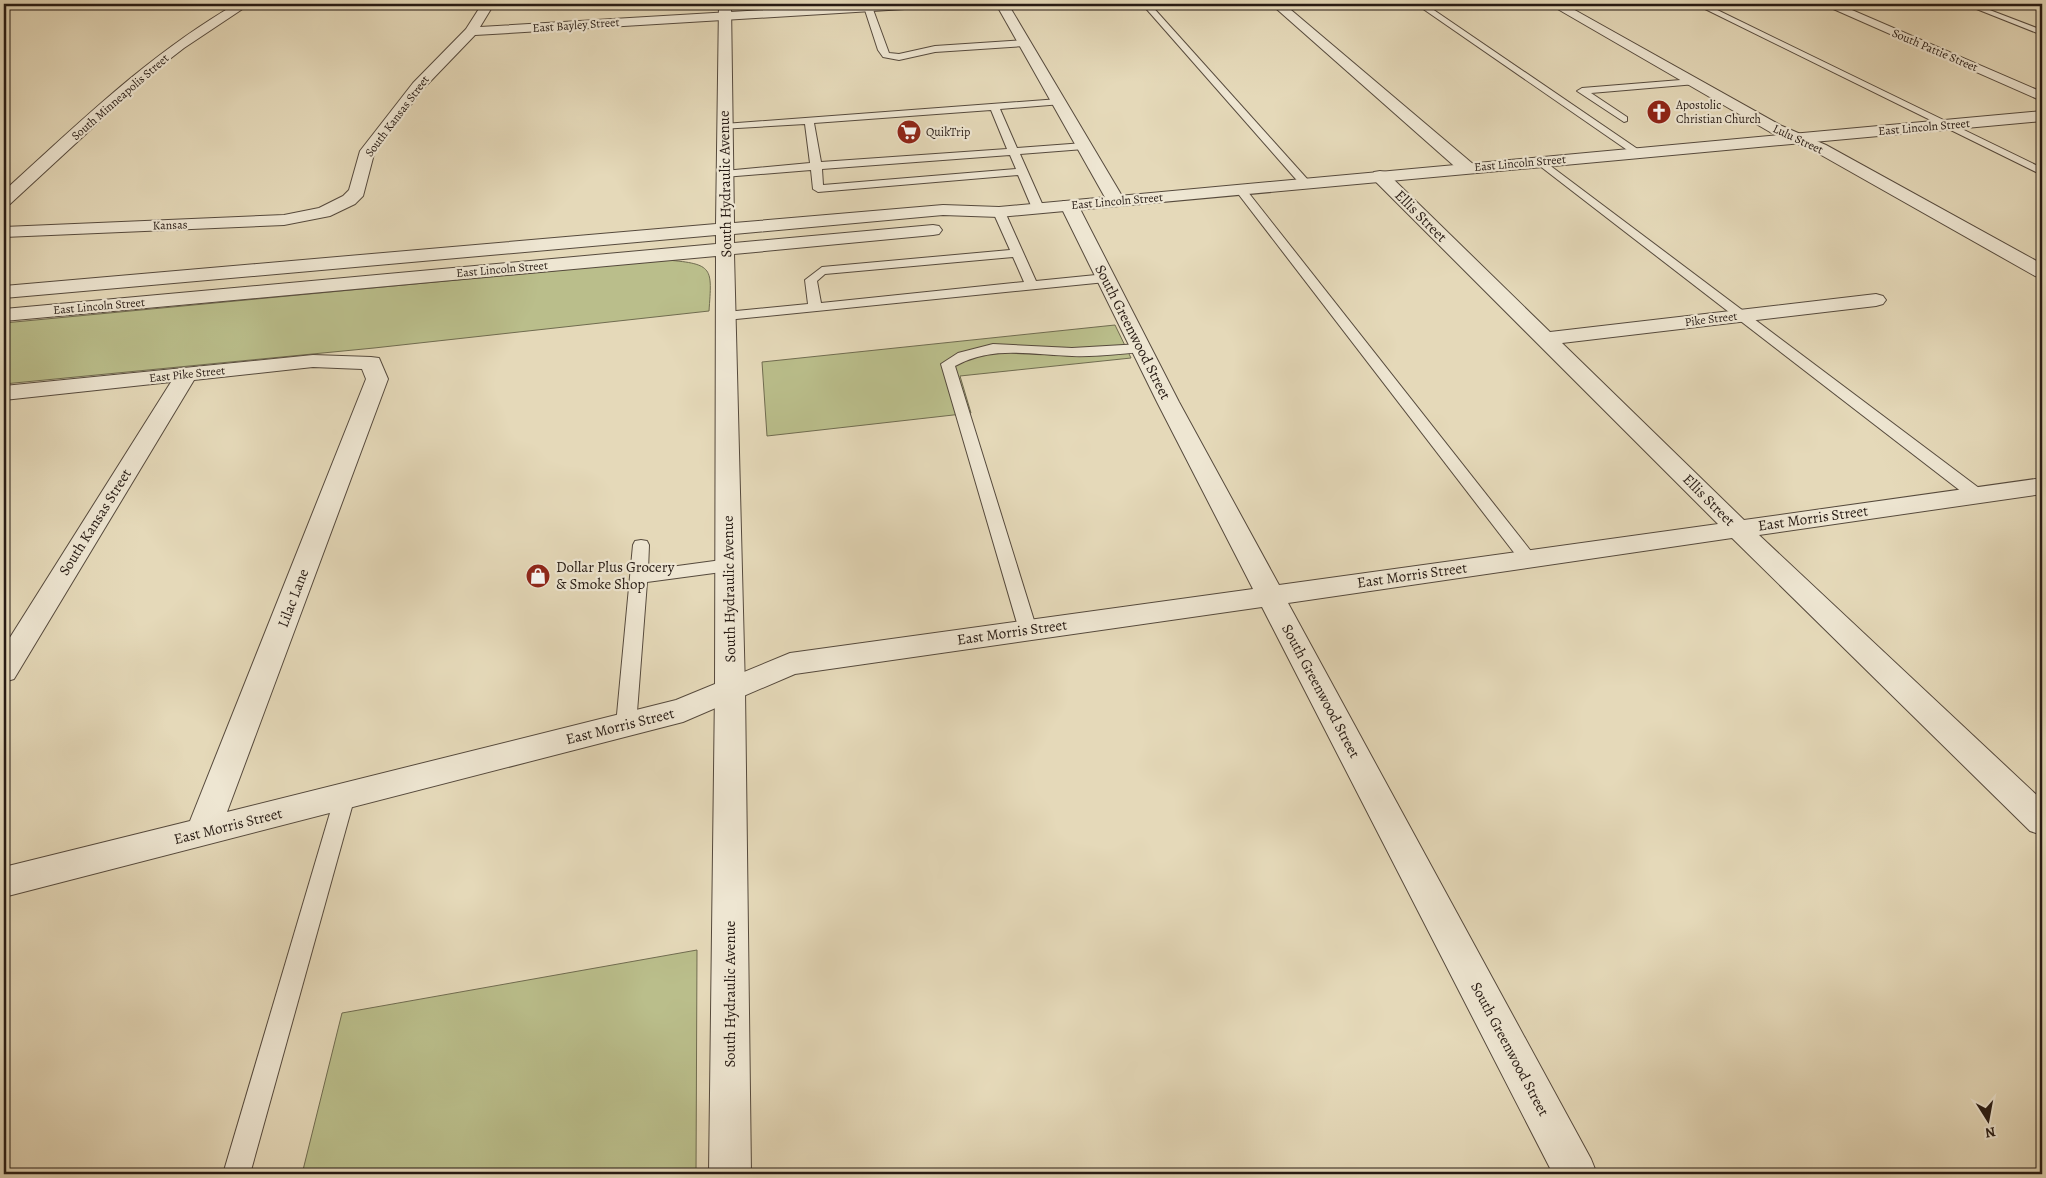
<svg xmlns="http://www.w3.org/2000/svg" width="2046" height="1178" font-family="Alegreya,serif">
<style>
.green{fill:#babe8b;stroke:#706c50}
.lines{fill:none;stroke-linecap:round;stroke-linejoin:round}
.service-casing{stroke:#564a3d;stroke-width:2}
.minor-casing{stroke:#564a3d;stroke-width:2}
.tertiary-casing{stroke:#564a3d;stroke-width:2}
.service{fill:#eee6d2;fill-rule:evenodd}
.minor{fill:#eee6d2;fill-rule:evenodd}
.tertiary{fill:#eee6d2;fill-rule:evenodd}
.labels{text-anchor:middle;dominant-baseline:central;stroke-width:4.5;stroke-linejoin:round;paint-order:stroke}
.far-street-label{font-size:12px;fill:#271b14;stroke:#eee6d2}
.far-poi-label{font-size:12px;fill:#271b14;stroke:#eee6d2;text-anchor:start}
.street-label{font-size:15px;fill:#271b14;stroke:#eee6d2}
.poi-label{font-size:15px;fill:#271b14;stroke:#eee6d2;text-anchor:start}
</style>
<rect width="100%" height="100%" fill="#e5d9b9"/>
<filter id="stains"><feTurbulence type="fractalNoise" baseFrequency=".004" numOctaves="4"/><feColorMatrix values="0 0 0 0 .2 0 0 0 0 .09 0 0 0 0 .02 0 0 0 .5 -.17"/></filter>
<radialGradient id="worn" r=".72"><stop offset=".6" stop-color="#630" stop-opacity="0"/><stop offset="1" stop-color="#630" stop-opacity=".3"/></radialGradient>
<g class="green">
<path d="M 667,260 C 714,264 712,268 709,311 L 374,348 L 4,384 L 4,323 Z"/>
<polygon points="1115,325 1131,358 960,376 971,413 767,436 762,362"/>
<polygon points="697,950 696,1174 302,1174 342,1013"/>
</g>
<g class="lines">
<defs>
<g id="service">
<polygon points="863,4 871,4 889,53 899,54 935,46 1024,40 1028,43 1024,46 935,52 899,60 883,57 878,50"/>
<polygon points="1142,4 1150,4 1309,181 1309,185 1301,185"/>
<polygon points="1416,4 1425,4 1642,152 1637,155 1633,154"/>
<polygon points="1695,4 1705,4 2042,168 2042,175"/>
<polygon points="1964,4 1974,4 2042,30 2042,35"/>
<polygon points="1693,79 1698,82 1696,84 1591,93 1627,117 1627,121 1624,122 1577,91 1582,88"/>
<path d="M 1059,99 L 1062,100 L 1062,104 L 1000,109 L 1017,148 L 1084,143 L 1089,146 L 1084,149 L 1020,154 L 1044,208 L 1038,211 L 1032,208 L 1018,175 L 818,192 L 813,189 L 811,170 L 724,177 L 719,174 L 724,171 L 810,163 L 805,124 L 720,129 L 720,125 L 724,124 ZM 991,110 L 1007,149 L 821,162 L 814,123 ZM 1010,155 L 1016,169 L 823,185 L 822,169 Z"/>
<polygon points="1540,158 1983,491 1985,495 1983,499 1971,499 1536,163 1536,159"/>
<polygon points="1240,186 1244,187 1534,555 1537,559 1534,563 1522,563 1236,191 1236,187"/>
<path d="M 999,209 L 1005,212 L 1036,281 L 1106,274 L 1112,278 L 1106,282 L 726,320 L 719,316 L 726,312 L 808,304 L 805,280 L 822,267 L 1010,250 L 993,212 ZM 1013,257 L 1024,282 L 821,303 L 817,281 L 825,274 Z"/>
<path d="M 993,344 L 1072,348 L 1141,344 L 1148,348 L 1141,352 C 1118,354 1095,357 1072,356 C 1031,355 993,345 955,366 L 1037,630 L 1034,635 L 1028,636 L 1022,635 L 1019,630 L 941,364 L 958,353 Z"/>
<polygon points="641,540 647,541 649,545 648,570 729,559 735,561 738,565 735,569 729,571 647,582 636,725 633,730 626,733 619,730 616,725 633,545 635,541"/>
<polygon points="345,787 352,790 355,796 250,1174 223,1174 335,796 338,790"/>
</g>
<g id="minor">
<path d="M 236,4 L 250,4 L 184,48 L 153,72 L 10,204 L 4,205 L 4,191 C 78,124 149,54 236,4 Z"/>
<polygon points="482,4 494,4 480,27 863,4 927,4 921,8 475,35 423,89 374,154 363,196 355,204 330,216 284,225 4,237 4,227 284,215 319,208 343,196 349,190 360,151 413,83 466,29"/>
<polygon points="996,4 1008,4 1125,201 1122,205 1110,205 1107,201"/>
<polygon points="1271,4 1284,4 1473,164 1475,168 1473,172 1461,172"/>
<polygon points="1549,4 1564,4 1782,126 1826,145 2042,264 2042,278 2035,276 1814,151 1770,132"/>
<polygon points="1822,4 1838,4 2042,92 2042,101"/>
<polygon points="1380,171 1386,172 1550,332 1876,294 1883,296 1886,300 1883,304 1876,306 1562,343 1744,520 2042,478 2042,494 1759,535 2042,800 2042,835 2030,831 1732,538 1288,603 1591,1159 1597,1174 1553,1174 1262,607 795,674 683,722 4,897 4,867 190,821 366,379 362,369 313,367 194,380 14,679 4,682 4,647 171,382 4,400 4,386 313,355 371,357 379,358 388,379 227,812 676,700 790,653 1253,589 1157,402 1060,205 1063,201 1075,201 1078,205 1179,402 1279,585 1718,524 1374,180 1372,176 1374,172"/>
</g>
<polygon id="tertiary" points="719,4 731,4 734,223 943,205 999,207 2042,111 2042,121 999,217 943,215 734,234 734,243 933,225 939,226 942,230 939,234 933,235 734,254 745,690 751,1174 709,1174 715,690 716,256 4,321 4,309 716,244 716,235 4,298 4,286 716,224"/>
</defs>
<use href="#service" class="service-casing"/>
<use href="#minor" class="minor-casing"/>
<use href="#tertiary" class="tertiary-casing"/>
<use href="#service" class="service"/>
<use href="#minor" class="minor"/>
<use href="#tertiary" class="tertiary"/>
</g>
<defs>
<symbol id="church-disc" viewBox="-11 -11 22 22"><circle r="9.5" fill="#8f2418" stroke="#eee6d2"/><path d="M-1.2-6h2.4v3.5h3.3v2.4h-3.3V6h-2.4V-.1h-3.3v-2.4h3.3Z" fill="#fff"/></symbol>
<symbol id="supermarket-disc" viewBox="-11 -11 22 22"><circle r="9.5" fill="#8f2418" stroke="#eee6d2"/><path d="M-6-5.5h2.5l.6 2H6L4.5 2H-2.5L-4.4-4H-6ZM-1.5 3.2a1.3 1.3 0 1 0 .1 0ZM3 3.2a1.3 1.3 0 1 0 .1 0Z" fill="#fff"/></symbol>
<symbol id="shop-disc" viewBox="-11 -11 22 22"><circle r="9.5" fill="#8f2418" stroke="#eee6d2"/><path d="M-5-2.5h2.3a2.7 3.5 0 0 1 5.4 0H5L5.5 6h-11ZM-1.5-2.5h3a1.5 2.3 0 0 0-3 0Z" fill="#fff"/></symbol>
</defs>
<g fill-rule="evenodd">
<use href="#church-disc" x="1645" y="98" width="28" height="28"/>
<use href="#supermarket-disc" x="895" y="118" width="28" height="28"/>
<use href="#shop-disc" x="524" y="562" width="28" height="28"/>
</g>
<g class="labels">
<g class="far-street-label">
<text transform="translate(576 25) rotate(-4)">East Bayley Street</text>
<text transform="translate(1935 50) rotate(23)">South Pattie Street</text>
<text transform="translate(120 97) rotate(-41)">South Minneapolis Street</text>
<text transform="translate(397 116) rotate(-53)">South Kansas Street</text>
<text transform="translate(1924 127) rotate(-5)">East Lincoln Street</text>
<text transform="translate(1798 139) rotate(25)">Lulu Street</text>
<text transform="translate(1520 163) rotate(-5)">East Lincoln Street</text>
<text transform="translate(1117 201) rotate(-5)">East Lincoln Street</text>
<text transform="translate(170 225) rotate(-2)">Kansas</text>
<text transform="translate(502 269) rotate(-5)">East Lincoln Street</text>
<text transform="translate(99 306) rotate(-5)">East Lincoln Street</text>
<text transform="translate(1711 319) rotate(-7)">Pike Street</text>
<text transform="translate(187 374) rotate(-6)">East Pike Street</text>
</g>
<g class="far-poi-label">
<text x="1676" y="105">Apostolic<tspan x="1676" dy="14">Christian Church</tspan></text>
<text x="926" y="132">QuikTrip</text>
</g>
<g class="street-label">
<text transform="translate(725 184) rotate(-91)">South Hydraulic Avenue</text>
<text transform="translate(1421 216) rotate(45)">Ellis Street</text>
<text transform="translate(1133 332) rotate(63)">South Greenwood Street</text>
<text transform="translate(1709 500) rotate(45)">Ellis Street</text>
<text transform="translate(1813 518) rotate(-8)">East Morris Street</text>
<text transform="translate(95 522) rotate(-58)">South Kansas Street</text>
<text transform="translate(1412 575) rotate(-8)">East Morris Street</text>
<text transform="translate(729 589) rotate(-91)">South Hydraulic Avenue</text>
<text transform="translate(293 598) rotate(-69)">Lilac Lane</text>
<text transform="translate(1012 632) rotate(-8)">East Morris Street</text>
<text transform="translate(1321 691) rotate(62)">South Greenwood Street</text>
<text transform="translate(620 726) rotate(-14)">East Morris Street</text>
<text transform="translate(228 826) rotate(-14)">East Morris Street</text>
<text transform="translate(730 994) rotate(-90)">South Hydraulic Avenue</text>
<text transform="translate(1510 1049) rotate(62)">South Greenwood Street</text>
</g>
<g class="poi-label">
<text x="556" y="567">Dollar Plus Grocery<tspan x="556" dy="17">&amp; Smoke Shop</tspan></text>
</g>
</g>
<rect width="2046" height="1178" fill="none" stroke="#e5d9b9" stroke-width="20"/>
<rect x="5" y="5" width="2036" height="1168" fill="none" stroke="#271b14" stroke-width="2.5"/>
<rect x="10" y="10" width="2026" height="1158" fill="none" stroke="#271b14"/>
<g transform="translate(1988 1120) rotate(169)" stroke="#eee6d2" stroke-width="4" paint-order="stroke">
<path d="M0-4L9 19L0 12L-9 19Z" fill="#271b14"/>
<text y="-8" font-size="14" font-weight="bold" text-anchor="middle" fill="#271b14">N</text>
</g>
<rect width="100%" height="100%" filter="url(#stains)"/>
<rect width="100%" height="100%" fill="url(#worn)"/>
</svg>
